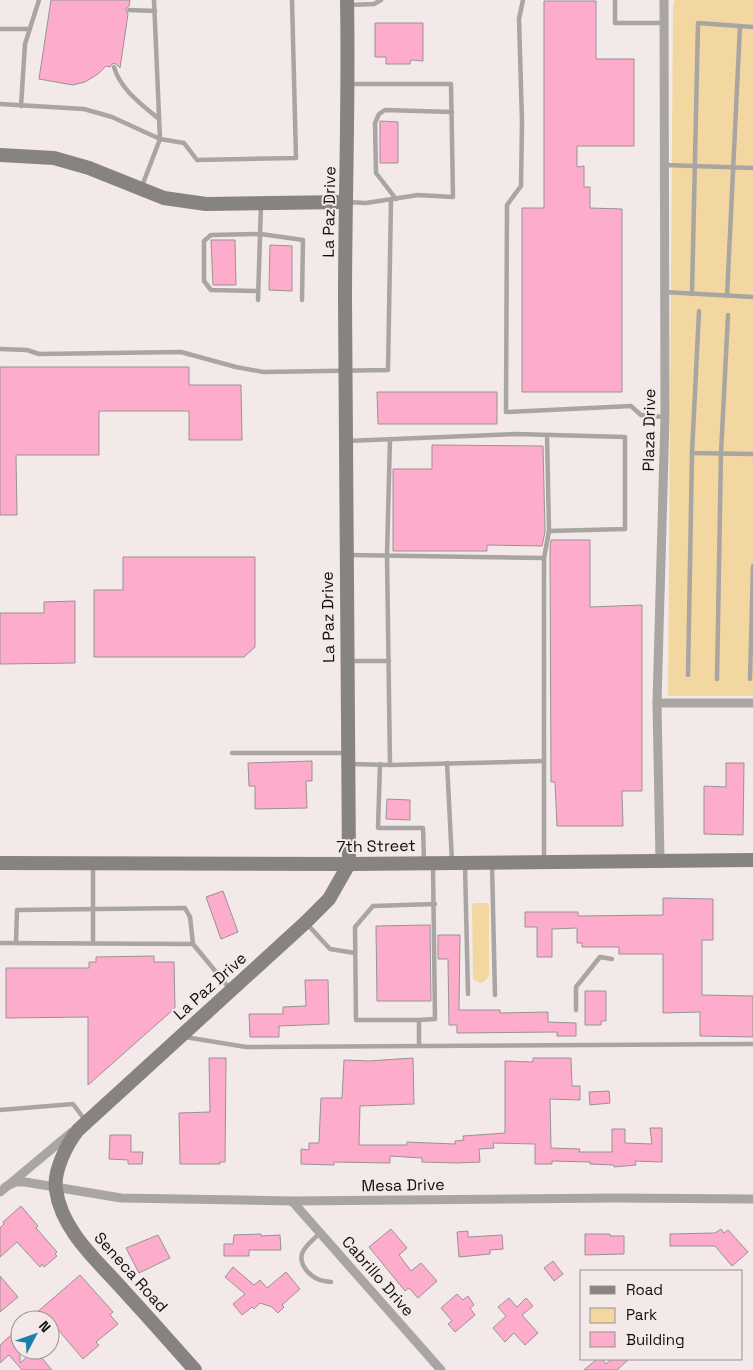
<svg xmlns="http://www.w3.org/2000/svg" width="753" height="1370" font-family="'Space Grotesk',sans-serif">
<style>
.green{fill:#f3d7a0}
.building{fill:#fdaccc;stroke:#9a9295}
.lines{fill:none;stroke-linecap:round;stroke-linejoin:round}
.lane{stroke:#a8a5a3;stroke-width:4.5}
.street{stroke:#a8a5a3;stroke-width:9}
.secondary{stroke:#878380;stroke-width:14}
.labels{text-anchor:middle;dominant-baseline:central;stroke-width:4;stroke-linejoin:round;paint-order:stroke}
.street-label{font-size:16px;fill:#120f0e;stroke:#f2e9e8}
</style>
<rect width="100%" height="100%" fill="#f2e9e8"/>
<g class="green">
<polygon points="675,0 753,0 753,696 668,696 673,5"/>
<polygon points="474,903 487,903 489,905 489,976 485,981 480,983 474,980 473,976 472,905"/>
</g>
<g class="building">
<polygon points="51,0 130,0 129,6 125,9 128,14 120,68 116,64 113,63 110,67 106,66 98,74 85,82 73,85 39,79"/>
<polygon points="544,1 596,1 596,59 634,59 634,146 577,146 577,167 584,166 584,187 590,187 590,208 622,209 622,392 522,392 522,208 544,208"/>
<polygon points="375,23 423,23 423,61 411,60 410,64 386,64 386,57 375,57"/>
<polygon points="380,121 398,122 398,163 380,163"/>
<polygon points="211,240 235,240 236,285 213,285"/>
<polygon points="270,245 292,246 292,291 269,290"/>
<polygon points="0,367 189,367 189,385 241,385 242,440 189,440 189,411 99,411 99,455 16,455 17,515 0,515"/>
<polygon points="377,392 497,392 497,424 378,424"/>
<polygon points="432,445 543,446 545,532 542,546 487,545 487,551 393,551 393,469 432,469"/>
<polygon points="551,540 590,540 590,607 642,605 642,791 622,791 623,826 557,826 555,782 551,782 550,547"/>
<polygon points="123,557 255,557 255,647 244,657 94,657 94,590 123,590"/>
<polygon points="75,601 75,663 0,664 0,613 44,613 44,602"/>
<polygon points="312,761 312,781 306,781 307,808 255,809 255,786 249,786 248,763"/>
<polygon points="726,763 744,763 743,835 704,834 704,786 726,787"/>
<polygon points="387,799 410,800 410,820 386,819"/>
<polygon points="223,891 238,932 221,939 206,897"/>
<polygon points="663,898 713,899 713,940 702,940 702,995 753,996 753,1037 700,1036 700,1012 663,1013 663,954 619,954 619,947 582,947 582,943 577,943 577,928 552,929 552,957 537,957 537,927 525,927 525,912 578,912 578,916 663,915"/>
<polygon points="430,925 431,1001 377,1001 376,926"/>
<polygon points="438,935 460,935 459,1010 500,1010 500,1013 548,1012 548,1022 576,1023 576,1036 557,1036 557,1032 457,1033 457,1025 449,1025 448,959 438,959"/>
<polygon points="154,956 154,962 174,962 175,1008 88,1085 88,1017 6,1018 6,968 89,968 89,962 96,962 96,957"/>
<polygon points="305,980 328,980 329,1024 279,1026 279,1037 250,1037 249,1014 283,1014 283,1007 306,1006"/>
<polygon points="585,991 606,991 606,1021 601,1021 601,1025 585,1025"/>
<polygon points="209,1058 226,1058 225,1162 220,1162 220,1164 180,1164 179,1113 210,1112"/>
<polygon points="413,1058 414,1104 360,1106 359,1145 407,1145 407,1142 455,1144 455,1141 464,1140 463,1136 505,1133 505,1061 533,1062 533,1058 571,1058 572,1086 580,1086 580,1100 550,1099 551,1148 580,1149 579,1152 612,1152 612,1129 625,1129 625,1143 652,1144 650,1128 662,1128 662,1162 635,1161 636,1165 614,1167 614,1165 590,1164 590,1162 552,1161 552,1164 535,1164 535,1144 493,1143 494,1148 479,1149 480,1162 457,1163 422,1162 422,1158 390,1156 390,1163 334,1162 334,1165 301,1164 301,1149 309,1150 309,1143 319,1143 321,1098 342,1098 344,1060 369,1061"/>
<polygon points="609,1091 610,1103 590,1105 589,1092"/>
<polygon points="110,1135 131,1135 131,1152 143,1152 142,1164 128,1164 128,1160 109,1159"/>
<polygon points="21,1206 38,1226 36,1228 57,1252 55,1254 57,1256 44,1267 42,1264 40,1267 17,1242 0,1257 0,1228 4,1224 3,1222"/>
<polygon points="391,1229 407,1248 399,1255 411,1271 421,1263 437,1281 418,1298 409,1288 405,1291 369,1247"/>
<polygon points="721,1229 724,1233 728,1230 748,1252 732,1266 715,1246 670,1246 670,1234 715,1233"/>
<polygon points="468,1231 468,1237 502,1235 503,1249 490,1250 490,1254 459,1257 457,1232"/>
<polygon points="261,1234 261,1236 280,1235 281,1250 249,1250 249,1256 224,1256 224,1244 233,1244 234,1235"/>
<polygon points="585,1234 610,1234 610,1236 624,1236 624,1254 585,1255"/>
<polygon points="158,1235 170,1258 139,1273 126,1248"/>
<polygon points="553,1261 563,1274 554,1281 544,1268"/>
<polygon points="233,1267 254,1285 260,1280 267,1288 286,1272 300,1289 282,1305 284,1307 278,1313 272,1307 260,1303 254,1309 252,1307 242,1315 233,1304 245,1294 225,1277"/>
<polygon points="80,1275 113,1312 110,1315 118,1324 96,1342 99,1345 83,1359 50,1320 28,1320"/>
<polygon points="0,1276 18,1297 0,1312"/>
<polygon points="457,1294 463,1300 468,1296 474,1305 470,1308 475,1315 455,1332 448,1324 452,1321 441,1308"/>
<polygon points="509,1298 517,1307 526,1298 533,1306 522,1315 538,1333 525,1345 514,1333 505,1342 493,1328 506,1316 498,1307"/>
<polygon points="20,1327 20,1363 35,1350 52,1370 22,1370 9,1355 0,1363 0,1345"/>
<polygon points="597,1359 602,1359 606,1364 612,1359 629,1359 617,1370 584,1370"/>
</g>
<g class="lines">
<g class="lane">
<polyline points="523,0 519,19 522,122 521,186 507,205 506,412 631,406 641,415 664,417"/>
<polyline points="615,0 615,23 663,23"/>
<polyline points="348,5 374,4 381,0"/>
<polyline points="129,10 155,11"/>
<polyline points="0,29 30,29"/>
<path d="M 114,67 C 120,89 142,105 159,119"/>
<polyline points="0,104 84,109 112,117 160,139 184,143 197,160 296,158 292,0"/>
<polyline points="21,106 25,44 39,0"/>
<polyline points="664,165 753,168"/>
<polyline points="142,186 160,139 154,0"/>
<polyline points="396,199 376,173 375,123 379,114 385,110 452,112"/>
<polyline points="348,202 366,203 418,195 453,197 451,84 350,84"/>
<polyline points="258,291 211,290 204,281 204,241 211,235 261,234 303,240 302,300"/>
<polyline points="664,292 753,297"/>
<polyline points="692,294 698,23 753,27"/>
<polyline points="727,296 740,26"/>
<polyline points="258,300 261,204"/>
<polyline points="699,311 692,453 753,454"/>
<polyline points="0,349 27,350 39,354 181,352 236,367 263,372 388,370 391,200"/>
<polyline points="347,441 516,434 625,437 625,529 549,531 547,435"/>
<polyline points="349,555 544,558 544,860"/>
<polyline points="544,558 549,531"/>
<polyline points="347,661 389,661"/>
<polyline points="688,675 692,453"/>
<polyline points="717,679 721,453 728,315"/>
<polyline points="750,679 753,566"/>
<polyline points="232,753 345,753"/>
<polyline points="447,763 452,862"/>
<polyline points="350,764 390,765 544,761"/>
<polyline points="380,764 378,828 423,828 424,861"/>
<polyline points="390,765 387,556 390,439"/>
<polyline points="492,864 495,995"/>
<polyline points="93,865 93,943"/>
<polyline points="465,866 468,994"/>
<polyline points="306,923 330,949 355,953"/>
<polyline points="0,943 193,944 230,989"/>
<polyline points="16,943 17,910 185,908 190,917 193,944"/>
<polyline points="576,1010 576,987 600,957 612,959"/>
<polyline points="419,1020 356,1020 355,927 373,906 435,904"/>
<polyline points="185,1037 246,1047 753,1044"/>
<polyline points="419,1046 419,1020 435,1019 433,866"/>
<polyline points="0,1110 73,1104 85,1120"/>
<path d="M 320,1233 C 308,1245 293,1254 307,1271 C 314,1279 321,1281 331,1282"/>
</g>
<g class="street">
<polyline points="657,703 753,703"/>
<polyline points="660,860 657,703 665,417 664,0"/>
<polyline points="5,1187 16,1182 25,1182 121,1198 292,1201 615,1198 753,1199"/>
<polyline points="0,1192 72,1132"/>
<polyline points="292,1201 441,1370"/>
</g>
<g class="secondary">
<polyline points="0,155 54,158 89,168 164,198 206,204 346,202"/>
<polyline points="0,863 349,864 753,860"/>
<path d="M 195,1370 C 172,1344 149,1318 126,1293 C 99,1262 62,1232 56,1190 C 53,1171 67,1144 78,1130 L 306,922 L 329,899 L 349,864 C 346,676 345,488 345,300 C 345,200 349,100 347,0"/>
</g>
</g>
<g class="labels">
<g class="street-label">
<text transform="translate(329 212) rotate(-89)">La Paz Drive</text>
<text transform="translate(649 430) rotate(-89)">Plaza Drive</text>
<text transform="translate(328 617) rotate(-91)">La Paz Drive</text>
<text transform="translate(376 846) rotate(-1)">7th Street</text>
<text transform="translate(210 986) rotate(-42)">La Paz Drive</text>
<text transform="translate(403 1185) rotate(-1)">Mesa Drive</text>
<text transform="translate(131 1272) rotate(48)">Seneca Road</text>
<text transform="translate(378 1276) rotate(49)">Cabrillo Drive</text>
</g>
</g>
<rect x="580" y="1270" width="162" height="90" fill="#f2e9e8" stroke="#989291"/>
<rect x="590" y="1286" width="25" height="8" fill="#878380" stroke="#989291"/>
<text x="626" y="1295" font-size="15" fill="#120f0e">Road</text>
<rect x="590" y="1308" width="25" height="15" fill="#f3d7a0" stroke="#989291"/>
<text x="626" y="1320" font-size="15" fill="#120f0e">Park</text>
<rect x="590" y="1332" width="25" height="15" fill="#fdaccc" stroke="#989291"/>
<text x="626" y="1345" font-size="15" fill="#120f0e">Building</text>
<g transform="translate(35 1335) rotate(49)"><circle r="24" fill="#f2e9e8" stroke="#989291"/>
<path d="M0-4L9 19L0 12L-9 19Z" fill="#1c7eaa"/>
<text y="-8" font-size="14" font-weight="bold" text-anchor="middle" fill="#120f0e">N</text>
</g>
</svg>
